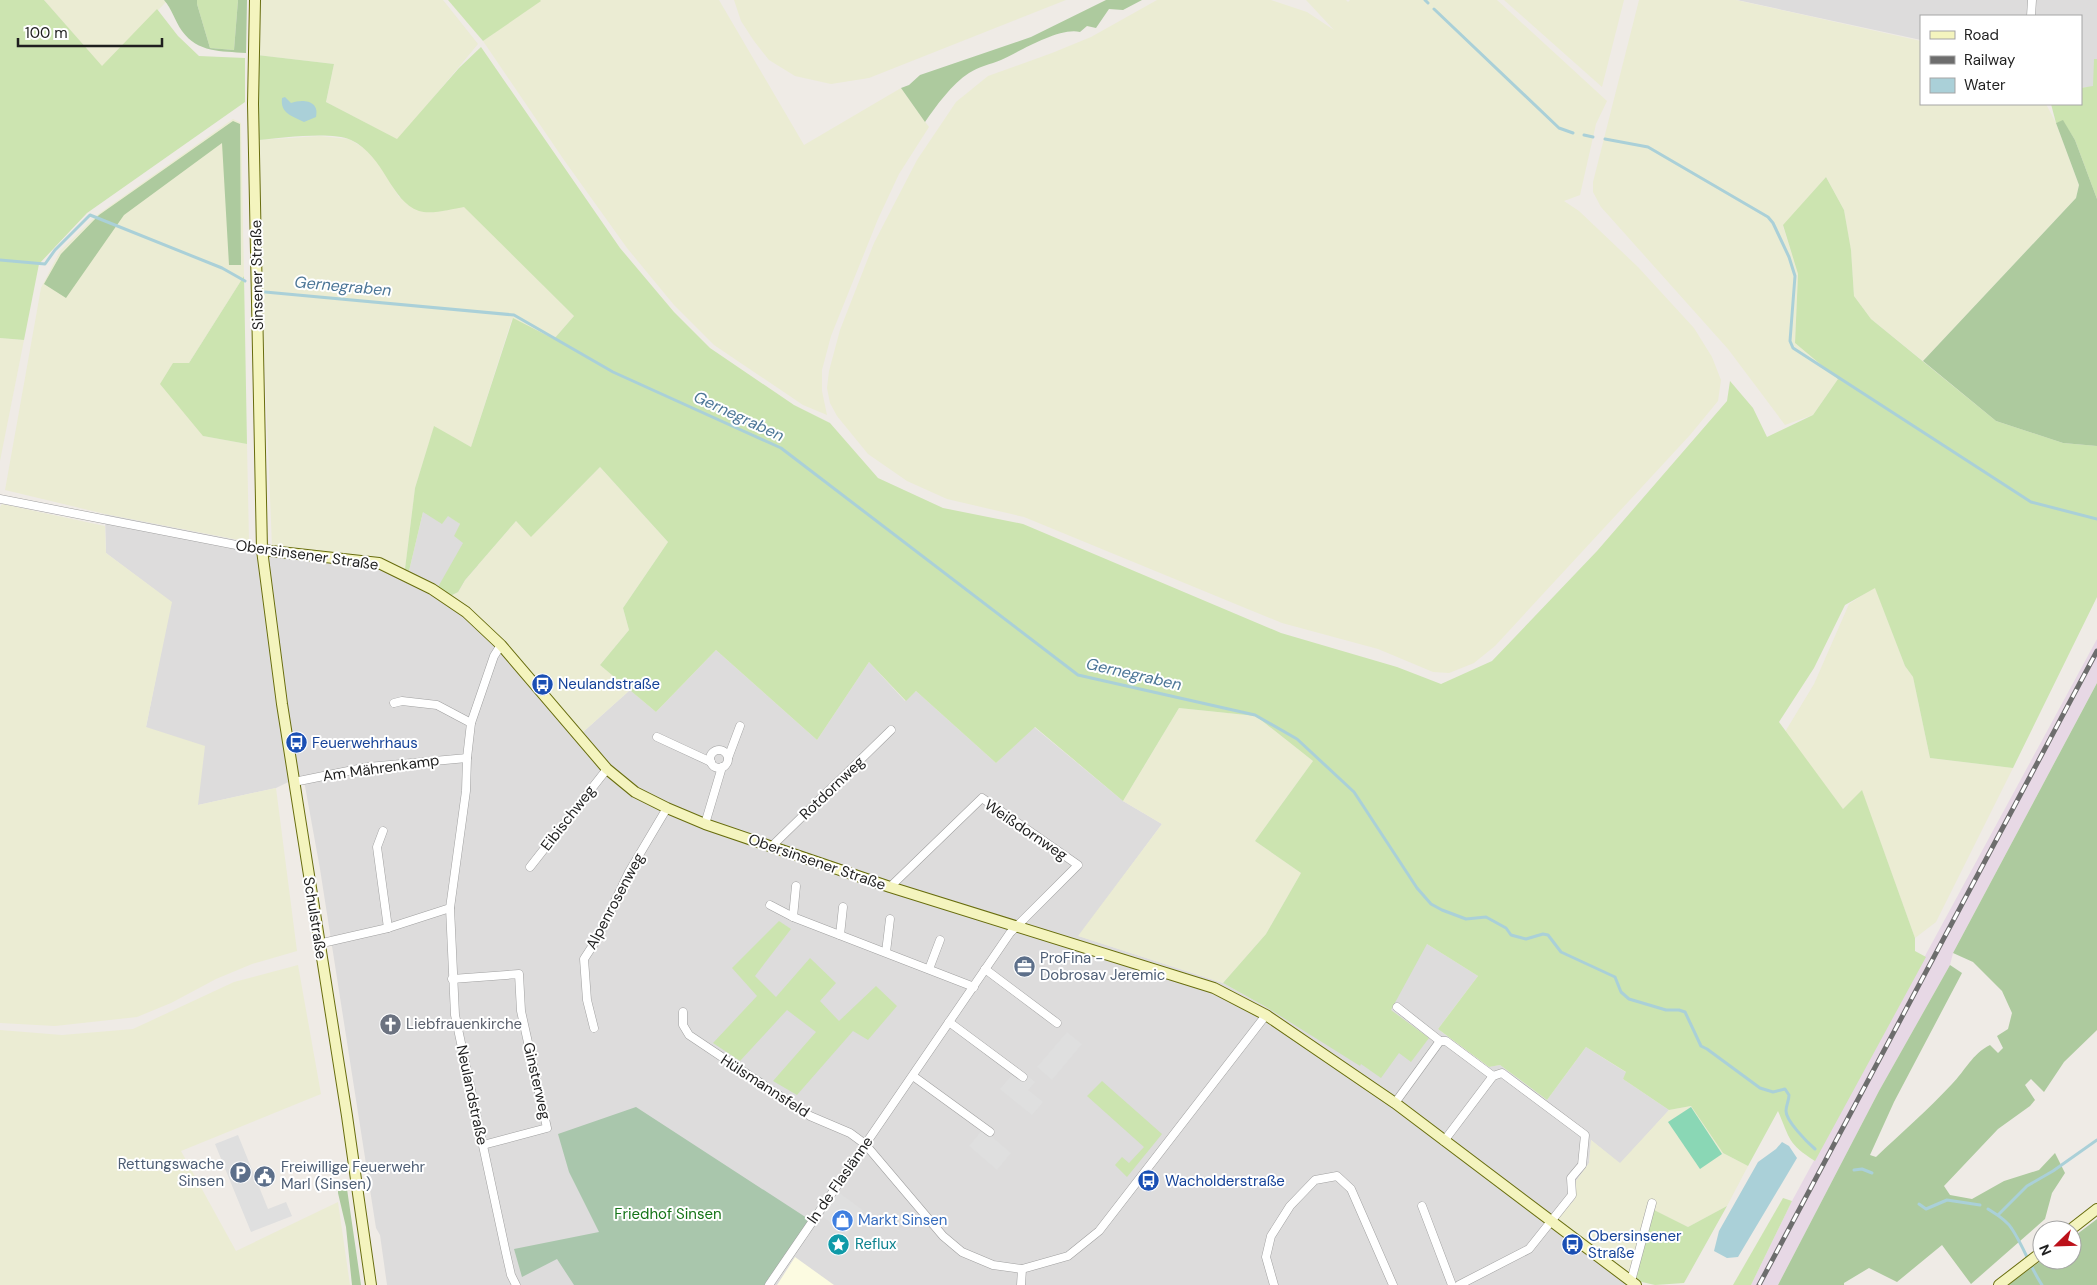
<svg xmlns="http://www.w3.org/2000/svg" width="2097" height="1285" font-family="'DM Sans',sans-serif">
<style>
.residential{fill:#dddcdc}
.industrial{fill:#e7d8e5}
.education{fill:#fcfbe1}
.farmland{fill:#ebecd3}
.grass{fill:#cce4b0}
.forest{fill:#adca9e}
.cemetery{fill:#a9c6ac}
.pitch{fill:#8ad7b5}
.parking{fill:#dfdfdf}
.water{fill:#aad0d8}
.lines{fill:none;stroke-linecap:round;stroke-linejoin:round}
.stream{stroke:#aad0d8;stroke-width:3}
.street-casing{stroke:#a0a0a0;stroke-width:9}
.secondary-casing{stroke:#686d0e;stroke-width:12}
.street{stroke:#fff;stroke-width:8}
.secondary{stroke:#f4f4be;stroke-width:10}
.rail-casing{stroke:#6d6d6d;stroke-width:5}
.rail{stroke:#fff;stroke-width:3;stroke-dasharray:9;stroke-linecap:butt}
.labels{text-anchor:middle;dominant-baseline:central;stroke-width:4;stroke-linejoin:round;paint-order:stroke}
.street-label{font-size:15px;fill:#1f1f1f;stroke:#fff}
.transit-label{font-size:15px;fill:#164399;stroke:#fff;text-anchor:start}
.service-label{font-size:15px;fill:#4e5e75;stroke:#fff;text-anchor:start}
.worship-label{font-size:15px;fill:#5b616d;stroke:#fff;text-anchor:start}
.park-label{font-size:15px;fill:#157418;stroke:#fff}
.shop-label{font-size:15px;fill:#366cbe;stroke:#fff;text-anchor:start}
.culture-label{font-size:15px;fill:#0d838f;stroke:#fff;text-anchor:start}
.water-label{font-size:16px;font-style:italic;fill:#4c7697;stroke:#fff}
</style>
<rect width="100%" height="100%" fill="#efebe6"/>
<g class="residential">
<polygon points="1737,0 2030,0 2030,16 1921,16 1921,40"/>
<polygon points="2033,0 2097,0 2097,59 2094,59 2094,87 2081,88 2081,16 2032,16"/>
<polygon points="423,512 448,515 460,524 464,543 582,733 630,690 656,712 716,650 817,740 869,662 905,701 916,691 996,763 1034,727 1123,801 1162,824 1079,936 1223,983 1266,1007 1427,944 1478,976 1438,1029 1488,1067 1500,1065 1547,1100 1586,1047 1627,1073 1623,1079 1669,1110 1620,1164 1591,1140 1589,1163 1576,1181 1575,1199 1555,1222 1637,1285 387,1285 380,1235 376,1228 320,869 303,775 276,788 198,805 146,727 171,602 106,553 105,514 272,547 381,560 409,571"/>
</g>
<polygon class="industrial" points="2097,639 2097,683 1953,953 1950,965 1879,1091 1778,1285 1751,1285 1792,1201"/>
<polygon class="education" points="795,1257 834,1285 777,1285"/>
<g class="farmland">
<polygon points="44,0 164,0 166,2 102,67"/>
<polygon points="260,0 443,0 478,44 398,140 326,102 334,64 257,55"/>
<polygon points="540,0 719,0 804,145 901,88 929,127 899,174 878,219 831,336 822,370 822,391 827,415 803,405 714,345 674,305 627,248 564,160 483,41"/>
<polygon points="734,0 1066,0 869,78 831,84 795,76 769,60 754,41 741,21"/>
<polygon points="1157,0 1271,0 1307,12 1334,30 1306,0 1346,0 1348,2 1350,0 1497,0 1607,101 1596,124 1580,195 1564,201 1579,211 1638,267 1694,328 1712,357 1721,380 1718,401 1690,435 1495,646 1474,663 1449,673 1433,672 1378,649 1282,623 1024,517 947,499 907,481 868,454 837,416 830,403 827,388 829,371 840,330 874,243 917,160 956,102 988,76 1052,53 1091,37"/>
<polygon points="1504,0 1624,0 1602,87"/>
<polygon points="1639,0 1736,0 1921,41 1921,104 2046,104 2056,123 2079,185 2076,198 1923,361 1871,319 1854,296 1851,251 1844,210 1826,177 1783,226 1798,274 1795,343 1838,379 1813,415 1785,425 1728,349 1601,207 1593,192 1593,182"/>
<polygon points="233,119 241,123 244,276 189,363 203,436 247,444 249,542 105,514 5,490 41,288 60,251 97,215"/>
<polygon points="320,136 349,139 364,148 379,163 399,197 442,211 464,206 574,316 554,339 512,319 471,447 434,427 415,488 405,569 381,560 272,547 262,294 259,140"/>
<polygon points="0,338 24,340 0,461"/>
<polygon points="600,467 668,542 623,608 629,630 600,665 630,690 582,733 450,596 458,592 465,580 516,521 531,536"/>
<polygon points="2,504 105,526 106,553 172,602 146,727 205,746 198,805 276,788 297,951 252,964 216,979 171,1003 137,1017 55,1026 0,1023 0,507"/>
<polygon points="1875,587 1905,666 1913,677 1930,758 2013,768 1936,922 1915,938 1862,791 1843,809 1785,732 1814,684 1849,604"/>
<polygon points="1179,708 1256,716 1313,761 1255,841 1301,873 1266,934 1223,983 1078,936 1162,824 1123,801"/>
<polygon points="298,965 321,1094 181,1151 236,1251 338,1202 350,1285 0,1285 0,1030 62,1035 133,1029 234,982"/>
<polygon points="1691,1106 1723,1153 1748,1166 1727,1206 1688,1227 1653,1210 1633,1280 1555,1222 1575,1199 1576,1181 1589,1163 1591,1140 1620,1163 1669,1110"/>
</g>
<g class="grass">
<polygon points="0,0 44,0 102,66 157,9 178,36 199,56 245,58 245,102 87,213 39,264 24,340 0,338"/>
<polygon points="197,0 238,0 234,50 210,48 197,4"/>
<polygon points="448,0 540,0 541,1 483,41"/>
<path d="M 481,47 L 620,248 L 674,312 L 710,348 L 794,405 L 830,423 L 878,478 L 943,508 L 1023,524 L 1281,633 L 1397,667 L 1441,684 L 1492,661 L 1597,551 L 1727,401 L 1730,381 L 1753,408 L 1767,437 L 1813,415 L 1838,379 L 1795,343 L 1798,274 L 1783,225 L 1826,177 L 1844,210 L 1851,250 L 1854,296 L 1871,319 L 1996,421 L 2063,443 L 2097,446 L 2097,597 L 2013,768 L 1930,758 L 1913,677 L 1905,666 L 1875,588 L 1845,605 L 1814,668 L 1779,722 L 1843,809 L 1862,790 L 1915,938 L 1915,951 L 1926,957 L 1815,1161 C 1788,1144 1790,1139 1778,1111 L 1748,1166 L 1723,1153 L 1691,1106 L 1669,1110 L 1623,1079 L 1626,1072 L 1586,1047 L 1547,1100 L 1500,1065 L 1489,1067 L 1438,1029 L 1478,976 L 1427,944 L 1391,1010 L 1429,1038 L 1411,1062 L 1399,1053 L 1381,1078 L 1361,1064 L 1360,1066 L 1266,1007 L 1223,983 L 1266,934 L 1301,873 L 1255,841 L 1313,761 L 1256,716 L 1179,708 L 1123,801 L 1035,727 L 996,763 L 916,691 L 906,701 L 869,662 L 817,740 L 716,650 L 656,712 L 600,665 L 629,630 L 623,608 L 668,542 L 600,467 L 531,537 L 516,521 L 465,580 L 458,592 L 450,596 L 438,587 L 463,543 L 454,536 L 460,524 L 448,516 L 442,524 L 423,512 L 409,571 L 405,569 L 415,488 L 434,426 L 471,447 L 513,318 L 554,339 L 574,316 L 464,207 C 452,209 431,215 419,211 C 390,201 385,156 351,140 C 331,131 281,138 259,140 L 257,55 L 334,64 L 326,102 L 397,139 L 459,68 Z"/>
<polygon points="2094,59 2097,59 2097,199 2075,140 2063,121 2056,123 2051,104 2081,104 2081,88 2093,86"/>
<polygon points="244,276 247,444 203,436 160,384 173,363 189,363"/>
<polygon points="779,921 791,929 755,976 776,997 810,958 836,983 820,1001 839,1021 876,986 897,1006 868,1040 853,1031 797,1095 773,1081 816,1032 787,1010 740,1061 713,1043 757,996 732,968"/>
<polygon points="1102,1081 1162,1134 1127,1177 1115,1165 1122,1157 1129,1163 1144,1147 1087,1096"/>
<polygon points="1783,1198 1792,1201 1751,1285 1733,1285"/>
<polygon points="1727,1206 1684,1283 1655,1285 1633,1280 1654,1210 1688,1227"/>
</g>
<g class="forest">
<path d="M 164,0 L 197,0 L 197,4 L 210,48 L 234,50 L 238,0 L 247,0 L 246,53 C 221,51 198,53 182,31 C 175,21 172,9 164,0 Z"/>
<path d="M 1106,0 L 1142,0 L 1123,10 L 1109,9 L 1096,28 L 1087,26 L 1080,32 C 1059,27 1021,51 1001,60 C 991,64 978,67 969,73 C 952,84 936,106 925,122 L 901,88 L 909,85 L 920,75 L 1031,37 Z"/>
<polygon points="2063,120 2075,140 2097,199 2097,446 2063,443 1996,421 1923,361 2076,198 2079,185 2056,123"/>
<polygon points="233,121 240,124 241,265 229,265 222,143 124,215 66,298 44,284 61,254 99,215"/>
<path d="M 2097,683 L 2097,1030 L 2064,1062 L 2044,1092 L 2031,1079 L 2025,1085 L 2035,1100 L 2030,1106 L 1998,1129 L 1944,1186 L 1950,1195 L 1972,1199 L 2004,1181 L 2039,1170 L 2055,1153 L 2065,1173 L 2052,1193 L 2045,1219 L 1971,1284 L 1942,1245 L 1897,1282 L 1869,1268 L 1844,1283 L 1844,1285 L 1778,1285 L 1879,1091 L 1950,965 L 1962,973 L 1894,1102 L 1870,1155 L 1876,1157 C 1901,1133 1928,1110 1952,1084 C 1965,1071 1972,1054 1990,1045 L 1998,1053 L 2003,1048 L 1997,1036 L 2008,1029 L 2012,1013 L 2002,991 L 1973,962 L 1953,953 Z"/>
<polygon points="338,1187 347,1189 361,1285 352,1285 346,1227 338,1193"/>
<polygon points="2097,1219 2097,1285 2008,1285 2042,1260 2072,1260 2072,1238"/>
</g>
<polygon class="cemetery" points="636,1107 810,1220 766,1285 574,1285 557,1259 522,1277 514,1249 599,1232 569,1172 558,1134"/>
<polygon class="pitch" points="1691,1107 1722,1154 1700,1169 1668,1122"/>
<g class="parking">
<polygon points="1067,1032 1082,1044 1052,1080 1037,1067"/>
<polygon points="1018,1068 1035,1082 1028,1090 1043,1102 1032,1115 1000,1089"/>
<polygon points="983,1129 1011,1153 997,1170 969,1146"/>
<polygon points="238,1135 268,1209 286,1202 292,1216 251,1232 215,1144"/>
<polygon points="830,1186 864,1211 847,1235 814,1210"/>
</g>
<g class="water">
<path d="M 285,97 L 291,103 C 302,99 320,100 316,117 L 304,122 C 293,116 280,114 282,98 Z"/>
<polygon points="1782,1142 1789,1146 1797,1158 1738,1257 1727,1258 1714,1251 1719,1231 1758,1162 1776,1149"/>
</g>
<g class="lines">
<g class="stream">
<polyline points="1425,0 1428,3"/>
<polyline points="1434,9 1559,128 1573,133"/>
<polyline points="1584,135 1593,137"/>
<polyline points="1605,139 1648,147 1768,217 1773,223 1789,257 1795,276 1790,341 1793,348 2031,502 2097,519"/>
<polyline points="0,260 45,264 55,250 90,215 222,268 245,281"/>
<path d="M 265,292 L 514,315 L 613,372 L 781,448 L 1078,675 L 1255,715 L 1297,739 L 1354,792 L 1417,888 L 1431,904 L 1442,910 L 1466,919 L 1486,917 L 1506,928 L 1511,935 L 1526,939 L 1543,934 L 1548,935 L 1561,952 L 1615,977 L 1621,992 L 1629,999 L 1666,1010 L 1679,1010 L 1685,1012 L 1701,1046 L 1707,1049 L 1760,1088 L 1773,1092 L 1785,1089 L 1789,1095 C 1789,1101 1786,1105 1786,1111 C 1786,1121 1807,1142 1815,1149"/>
<polyline points="1854,1170 1862,1169 1872,1173"/>
<polyline points="1919,1204 1926,1209 1947,1200 1980,1205"/>
<path d="M 1988,1209 C 1996,1214 2007,1220 2012,1229 C 2024,1247 2030,1267 2042,1285"/>
<polyline points="1998,1215 2027,1186 2053,1171 2097,1140"/>
</g>
<defs>
<g id="street">
<polyline points="2031,16 2032,0"/>
<polyline points="0,499 262,550"/>
<polyline points="501,645 494,656 471,723 467,758 466,791 450,908 455,1015 506,1253 511,1275 516,1285"/>
<polyline points="394,703 402,701 437,705 471,723"/>
<polyline points="657,737 711,762"/>
<circle cx="719" cy="759" r="9"/>
<polyline points="728,758 740,726"/>
<polyline points="294,782 368,767 467,758"/>
<polyline points="705,824 722,767"/>
<polyline points="383,831 377,847 388,928"/>
<polyline points="772,846 891,730"/>
<polyline points="530,867 607,769"/>
<polyline points="770,905 793,917 974,987"/>
<polyline points="793,917 796,886"/>
<polyline points="840,935 843,907"/>
<polyline points="318,944 388,928 450,908"/>
<polyline points="886,952 890,919"/>
<polyline points="929,969 940,940"/>
<polyline points="985,969 1057,1023"/>
<polyline points="452,979 519,974 521,1011 547,1128 483,1145"/>
<polyline points="1397,1007 1440,1041"/>
<polyline points="683,1012 683,1025 689,1035 810,1116 850,1133 865,1144 943,1236 962,1252 993,1265 1022,1269 1068,1256 1099,1231 1266,1015"/>
<polyline points="949,1022 1023,1077"/>
<polyline points="594,1028 587,1000 584,959 597,939 629,872 667,808"/>
<polyline points="913,1076 990,1132"/>
<polyline points="1395,1103 1440,1041 1446,1041 1493,1076"/>
<polyline points="1444,1141 1493,1076 1502,1073 1585,1135 1582,1165 1571,1178 1572,1195 1529,1249 1459,1285"/>
<polyline points="1422,1206 1452,1285"/>
<polyline points="1631,1281 1652,1203"/>
<polyline points="769,1285 1010,933 1078,865 982,798 890,887"/>
<polyline points="1021,1285 1022,1269"/>
<polyline points="1274,1285 1266,1257 1271,1236 1290,1206 1315,1180 1337,1176 1351,1189 1393,1285"/>
</g>
<g id="secondary">
<polyline points="255,0 253,104 262,550 282,704 347,1116 371,1285"/>
<polyline points="262,550 379,563 432,589 466,612 501,645 607,769 635,792 667,808 705,824 890,887 1214,988 1266,1015 1395,1103 1636,1285"/>
<polyline points="2070,1230 2097,1209"/>
<polyline points="1999,1285 2042,1252"/>
</g>
</defs>
<use href="#street" class="street-casing"/>
<use href="#secondary" class="secondary-casing"/>
<use href="#street" class="street"/>
<use href="#secondary" class="secondary"/>
<defs>
<polyline id="rail" points="1759,1285 2097,651"/>
</defs>
<use href="#rail" class="rail-casing"/>
<use href="#rail" class="rail"/>
</g>
<defs>
<symbol id="bus-disc" viewBox="-11 -11 22 22"><circle r="9.5" fill="#1a4fb4" stroke="#fff"/><path d="M-5-6H5V4H4V6H2V4H-2V6H-4V4H-5ZM-3.5-4V0h7V-4ZM-3.5 1.2v1.5H-2V1.2ZM2 1.2v1.5H3.5V1.2Z" fill="#fff"/></symbol>
<symbol id="office-disc" viewBox="-11 -11 22 22"><circle r="9.5" fill="#5c6f8a" stroke="#fff"/><path d="M-6-3h4V-5.5h4V-3h4V5H-6ZM-1-4.5V-3h2v-1.5ZM-6 0V1H6V0Z" fill="#fff"/></symbol>
<symbol id="church-disc" viewBox="-11 -11 22 22"><circle r="9.5" fill="#6b7280" stroke="#fff"/><path d="M-1.2-6h2.4v3.5h3.3v2.4h-3.3V6h-2.4V-.1h-3.3v-2.4h3.3Z" fill="#fff"/></symbol>
<symbol id="parking-disc" viewBox="-11 -11 22 22"><circle r="9.5" fill="#5c6f8a" stroke="#fff"/><path d="M-3.5-5.5H1a3.5 3.5 0 0 1 0 7H-1V5.5H-3.5ZM-1-3.4V-.6H.8a1.4 1.4 0 0 0 0-2.8Z" fill="#fff"/></symbol>
<symbol id="civic-disc" viewBox="-11 -11 22 22"><circle r="9.5" fill="#5c6f8a" stroke="#fff"/><path d="M-.6-6.5H3V-4.5H.6V-3L4-1V1h2V6H-6V1h2V-1L-.6-3ZM-1.2 2.5V6h2.4V2.5Z" fill="#fff"/></symbol>
<symbol id="shop-disc" viewBox="-11 -11 22 22"><circle r="9.5" fill="#3f7fe0" stroke="#fff"/><path d="M-5-2.5h2.3a2.7 3.5 0 0 1 5.4 0H5L5.5 6h-11ZM-1.5-2.5h3a1.5 2.3 0 0 0-3 0Z" fill="#fff"/></symbol>
<symbol id="sight-disc" viewBox="-11 -11 22 22"><circle r="9.5" fill="#0f9aa8" stroke="#fff"/><path d="M0-6L1.8-2.2L6-1.7L2.9 1.2L3.7 5.4L0 3.3L-3.7 5.4L-2.9 1.2L-6-1.7L-1.8-2.2Z" fill="#fff"/></symbol>
</defs>
<g fill-rule="evenodd">
<use href="#bus-disc" x="530" y="672" width="25" height="25"/>
<use href="#bus-disc" x="284" y="730" width="25" height="25"/>
<use href="#office-disc" x="1012" y="954" width="25" height="25"/>
<use href="#church-disc" x="378" y="1012" width="25" height="25"/>
<use href="#parking-disc" x="228" y="1160" width="25" height="25"/>
<use href="#civic-disc" x="252" y="1164" width="25" height="25"/>
<use href="#bus-disc" x="1136" y="1168" width="25" height="25"/>
<use href="#shop-disc" x="830" y="1208" width="25" height="25"/>
<use href="#sight-disc" x="826" y="1232" width="25" height="25"/>
<use href="#bus-disc" x="1560" y="1232" width="25" height="25"/>
</g>
<g class="labels">
<g class="street-label">
<text transform="translate(257 275) rotate(-91)">Sinsener Straße</text>
<text transform="translate(307 555) rotate(8)">Obersinsener Straße</text>
<text transform="translate(381 768) rotate(-8)">Am Mährenkamp</text>
<text transform="translate(832 788) rotate(-44)">Rotdornweg</text>
<text transform="translate(568 818) rotate(-52)">Eibischweg</text>
<text transform="translate(1026 830) rotate(34)">Weißdornweg</text>
<text transform="translate(817 862) rotate(19)">Obersinsener Straße</text>
<text transform="translate(615 901) rotate(-62)">Alpenrosenweg</text>
<text transform="translate(315 918) rotate(81)">Schulstraße</text>
<text transform="translate(537 1081) rotate(77)">Ginsterweg</text>
<text transform="translate(765 1086) rotate(33)">Hülsmannsfeld</text>
<text transform="translate(472 1095) rotate(78)">Neulandstraße</text>
<text transform="translate(840 1180) rotate(-55)">In de Flaslänne</text>
</g>
<g class="transit-label">
<text x="558" y="684">Neulandstraße</text>
<text x="312" y="743">Feuerwehrhaus</text>
<text x="1165" y="1181">Wacholderstraße</text>
<text x="1588" y="1236">Obersinsener<tspan x="1588" dy="17">Straße</tspan></text>
</g>
<g class="service-label">
<text x="1040" y="958">ProFina -<tspan x="1040" dy="17">Dobrosav Jeremic</tspan></text>
<text x="224" y="1164" text-anchor="end">Rettungswache<tspan x="224" dy="17">Sinsen</tspan></text>
<text x="281" y="1167">Freiwillige Feuerwehr<tspan x="281" dy="17">Marl (Sinsen)</tspan></text>
</g>
<g class="worship-label">
<text x="406" y="1024">Liebfrauenkirche</text>
</g>
<g class="park-label">
<text x="668" y="1214">Friedhof Sinsen</text>
</g>
<g class="shop-label">
<text x="858" y="1220">Markt Sinsen</text>
</g>
<g class="culture-label">
<text x="855" y="1244">Reflux</text>
</g>
<g class="water-label">
<text transform="translate(343 286) rotate(5)">Gernegraben</text>
<text transform="translate(739 416) rotate(25)">Gernegraben</text>
<text transform="translate(1134 674) rotate(13)">Gernegraben</text>
</g>
</g>
<rect x="1920" y="15" width="162" height="90" fill="#ffffff" stroke="#a5a5a5"/>
<rect x="1930" y="31" width="25" height="8" fill="#f4f4be" stroke="#a5a5a5"/>
<text x="1964" y="40" font-size="15" fill="#1f1f1f">Road</text>
<rect x="1930" y="56" width="25" height="8" fill="#6d6d6d" stroke="#a5a5a5"/>
<text x="1964" y="65" font-size="15" fill="#1f1f1f">Railway</text>
<rect x="1930" y="78" width="25" height="15" fill="#aad0d8" stroke="#a5a5a5"/>
<text x="1964" y="90" font-size="15" fill="#1f1f1f">Water</text>
<g transform="translate(2057 1245) rotate(247)"><circle r="24" fill="#ffffff" stroke="#a5a5a5"/>
<path d="M0-4L9 19L0 12L-9 19Z" fill="#bc111a"/>
<text y="-8" font-size="14" font-weight="bold" text-anchor="middle" fill="#1f1f1f">N</text>
</g>
<path d="M18 38v8h144v-8" fill="none" stroke="#1f1f1f" stroke-width="2.5"/>
<text x="25" y="38" font-size="15" fill="#1f1f1f" stroke="#ffffff" stroke-width="4" paint-order="stroke">100 m</text>
</svg>
